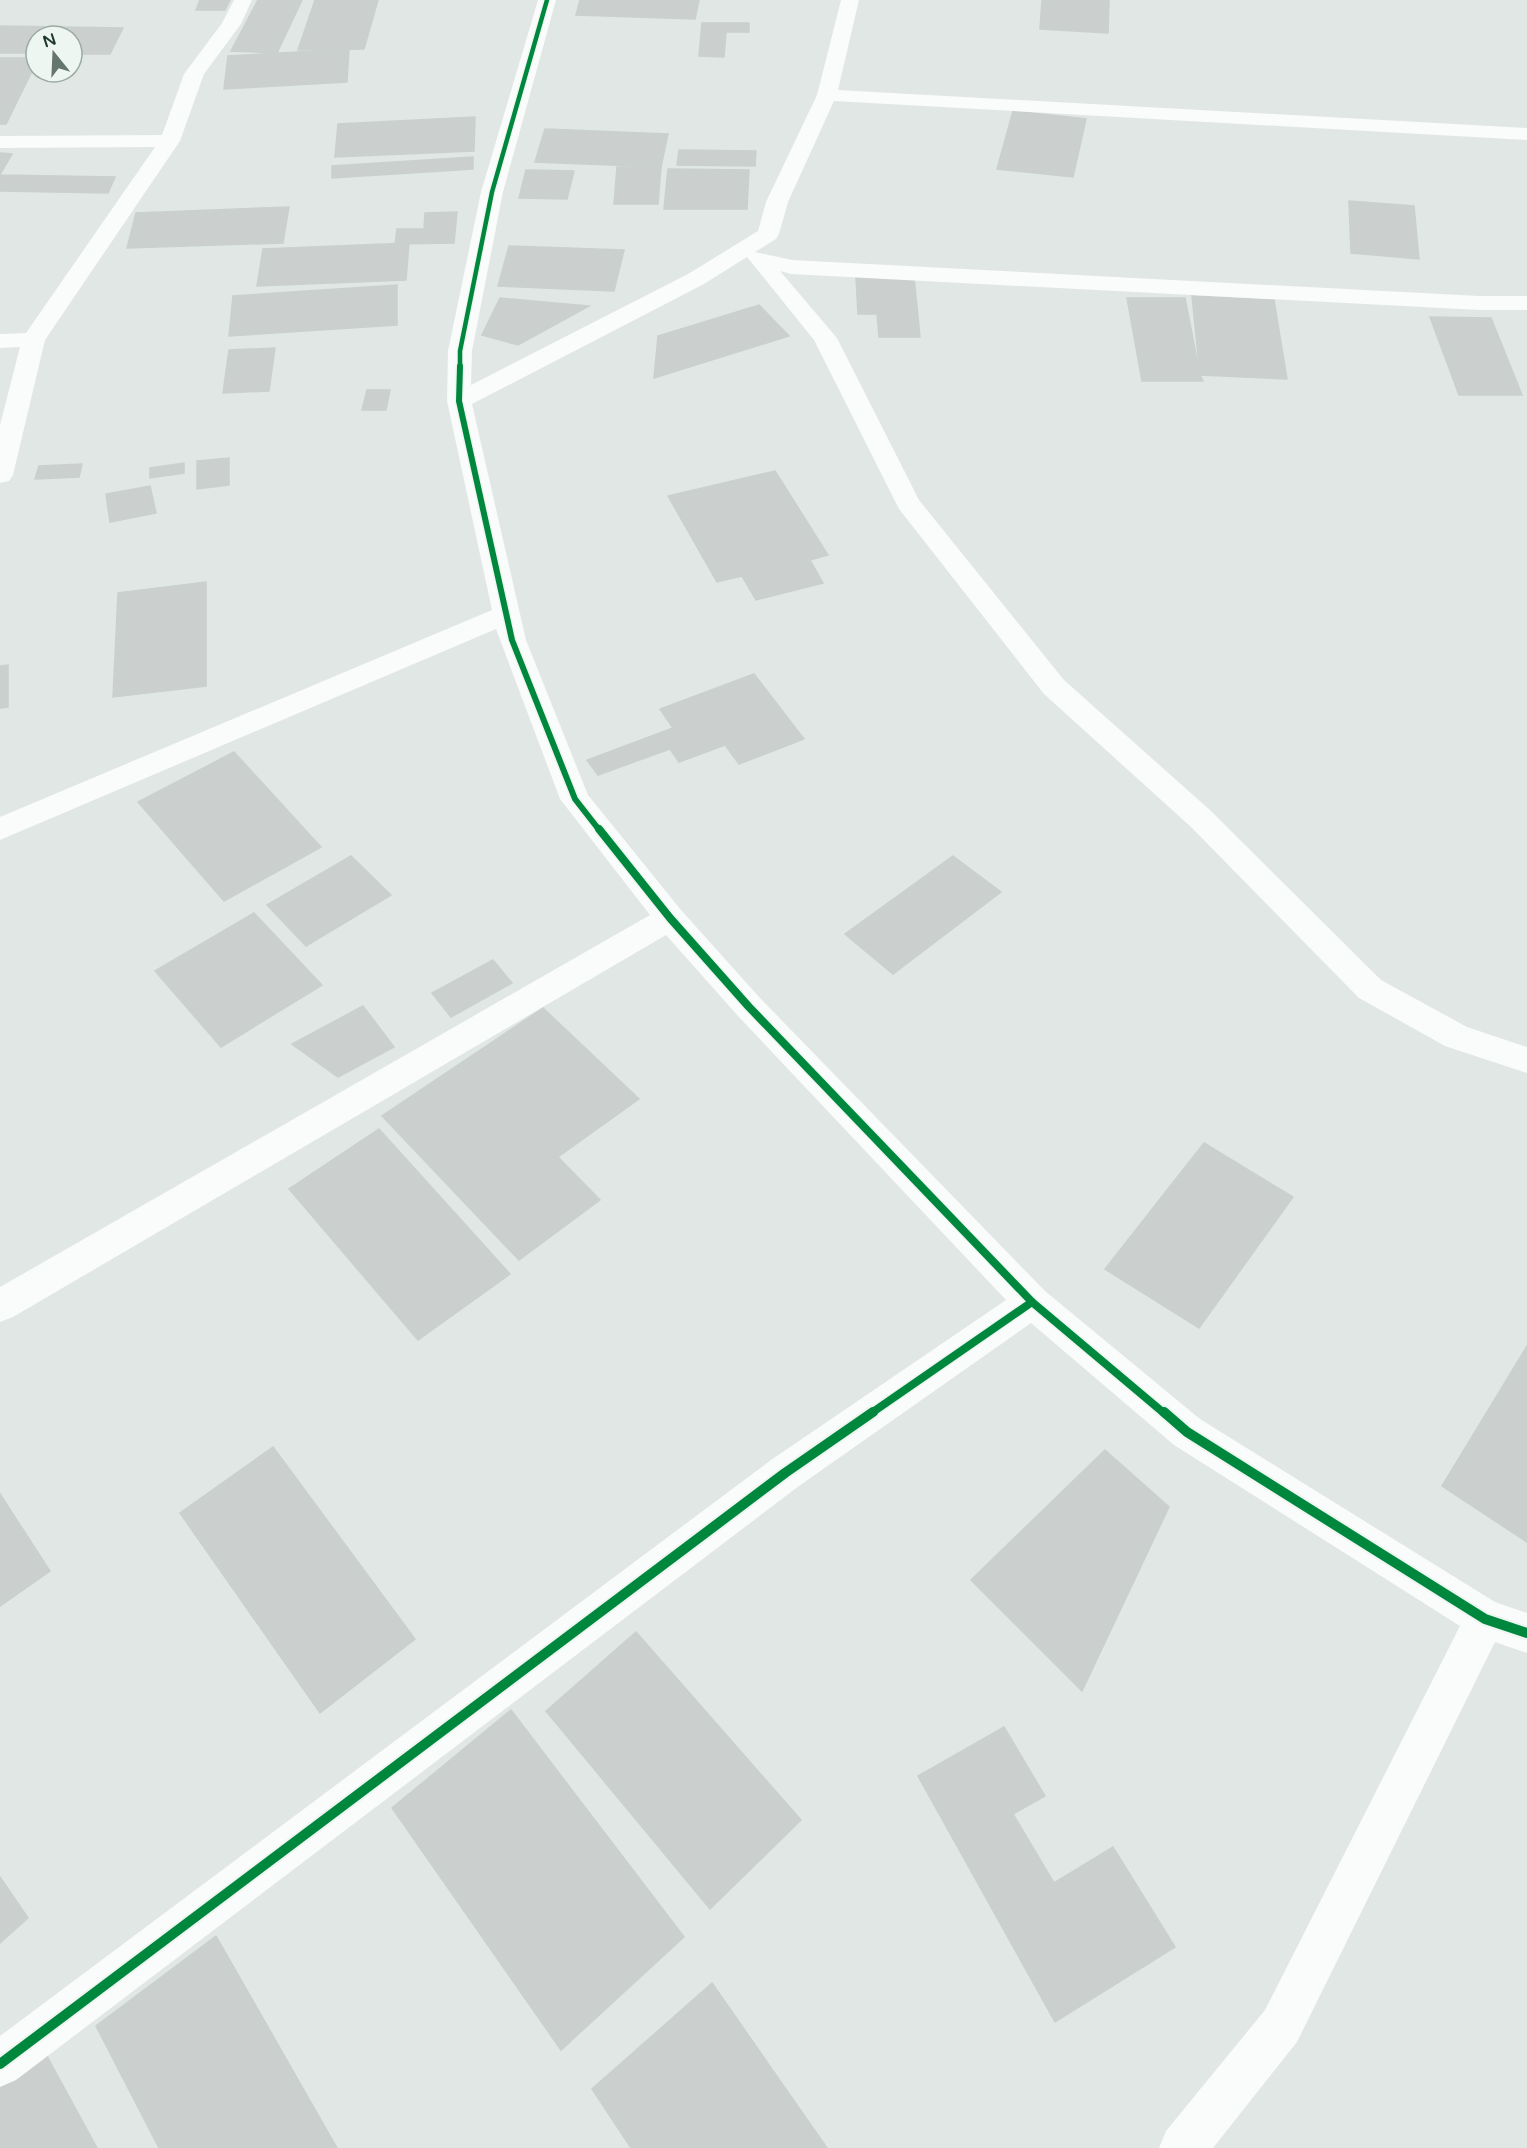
<svg xmlns="http://www.w3.org/2000/svg" width="1527" height="2148" font-family="'Varela Round',sans-serif">
<style>
.building{fill:#cbd0ce;stroke:#cad0cd;stroke-width:1.5}
.lines{fill:none;stroke-linecap:round;stroke-linejoin:round}
.street{fill:#fafbfb;fill-rule:evenodd}
.cycleway-far3-casing{stroke:#eef6f1;stroke-width:7}
.cycleway-far2-casing{stroke:#eef6f1;stroke-width:9}
.cycleway-far1-casing{stroke:#eef6f1;stroke-width:11}
.cycleway-casing{stroke:#eef6f1;stroke-width:14}
.cycleway-far3{stroke:#00873e;stroke-width:4.5}
.cycleway-far2{stroke:#00873e;stroke-width:6}
.cycleway-far1{stroke:#00873e;stroke-width:8}
.cycleway{stroke:#00873e;stroke-width:10}
</style>
<rect width="100%" height="100%" fill="#e1e7e4"/>
<g class="building">
<polygon points="200,0 230,0 225,10 196,10"/>
<polygon points="258,0 302,0 277,53 231,51"/>
<polygon points="315,0 378,0 364,49 298,50"/>
<polygon points="580,0 699,0 695,19 576,15"/>
<polygon points="1042,0 1109,0 1108,33 1040,29"/>
<polygon points="702,23 749,23 749,32 726,32 724,57 699,56"/>
<polygon points="0,26 123,28 110,54 72,54 72,36 36,36 36,53 0,53"/>
<polygon points="349,49 347,82 224,89 228,56"/>
<polygon points="0,58 36,58 36,63 6,124 0,124"/>
<polygon points="1013,111 1086,119 1073,177 997,169"/>
<polygon points="475,117 474,151 335,157 338,124"/>
<polygon points="545,129 668,134 661,167 535,162"/>
<polygon points="679,150 756,151 755,166 677,165"/>
<polygon points="0,153 12,154 0,175 115,177 108,193 0,191"/>
<polygon points="473,157 473,169 332,178 332,166"/>
<polygon points="617,167 661,167 658,204 614,204"/>
<polygon points="668,169 749,170 747,209 664,209"/>
<polygon points="526,170 574,171 567,199 519,198"/>
<polygon points="1349,201 1414,206 1419,259 1351,253"/>
<polygon points="289,207 283,243 127,248 136,213"/>
<polygon points="457,212 454,243 395,244 397,229 424,229 425,213"/>
<polygon points="409,243 406,280 257,286 263,249"/>
<polygon points="509,246 624,250 614,291 498,286"/>
<polygon points="914,277 920,337 879,337 877,314 858,314 856,278"/>
<polygon points="397,285 397,325 229,336 233,296"/>
<polygon points="1192,296 1274,300 1287,379 1200,375"/>
<polygon points="500,298 589,306 518,345 482,335"/>
<polygon points="1127,298 1185,298 1200,375 1203,381 1142,381"/>
<polygon points="759,305 789,336 654,378 658,336"/>
<polygon points="1430,317 1491,318 1522,395 1459,395"/>
<polygon points="275,348 269,391 223,393 229,350"/>
<polygon points="367,390 390,390 386,410 362,410"/>
<polygon points="229,458 229,485 197,489 197,461"/>
<polygon points="184,463 184,473 150,478 150,468"/>
<polygon points="82,464 79,477 35,479 39,466"/>
<polygon points="775,471 828,555 810,560 823,583 756,600 742,576 717,582 668,496"/>
<polygon points="150,486 156,513 110,522 106,494"/>
<polygon points="206,582 206,686 113,697 118,593"/>
<polygon points="8,665 8,707 0,708 0,666"/>
<polygon points="754,674 804,739 739,764 725,745 679,762 670,749 598,775 587,760 673,728 660,709"/>
<polygon points="234,752 321,847 224,901 138,802"/>
<polygon points="351,856 391,895 306,946 267,905"/>
<polygon points="953,856 1001,892 893,974 845,934"/>
<polygon points="254,913 322,985 221,1047 155,971"/>
<polygon points="493,960 512,983 451,1017 432,993"/>
<polygon points="363,1006 394,1047 338,1077 292,1044"/>
<polygon points="543,1008 639,1099 558,1157 600,1200 519,1260 382,1116"/>
<polygon points="379,1129 510,1274 418,1340 289,1189"/>
<polygon points="1204,1143 1293,1197 1199,1328 1105,1269"/>
<polygon points="1527,1346 1527,1542 1442,1486"/>
<polygon points="273,1447 415,1639 320,1713 180,1513"/>
<polygon points="1105,1450 1169,1507 1082,1691 971,1580"/>
<polygon points="0,1494 50,1571 0,1606"/>
<polygon points="636,1632 801,1820 710,1909 546,1711"/>
<polygon points="511,1710 684,1937 561,2050 392,1808"/>
<polygon points="1004,1727 1045,1796 1013,1814 1054,1883 1113,1847 1175,1947 1055,2022 918,1776"/>
<polygon points="0,1877 28,1918 0,1943"/>
<polygon points="216,1936 337,2148 159,2148 96,2026"/>
<polygon points="712,1983 827,2148 631,2148 592,2089"/>
<polygon points="42,2047 97,2148 0,2148 0,2080"/>
</g>
<g class="lines">
<g class="street">
<polygon points="234,0 252,0 241,24 204,74 180,141 45,340 13,475 9,481 0,483 0,425 20,347 0,348 0,334 26,333 155,147 0,148 0,136 162,135 184,74 222,23"/>
<polygon points="538,0 556,0 503,192 472,351 471,385 688,274 758,231 766,202 817,95 841,0 859,0 838,90 1527,128 1527,140 834,101 788,202 779,234 776,239 755,252 792,260 1479,296 1527,296 1527,310 1479,310 791,274 780,271 837,338 919,500 1064,680 1211,811 1381,980 1467,1027 1527,1047 1527,1073 1445,1046 1359,998 1191,827 1044,694 899,509 814,340 747,257 704,284 472,404 526,640 588,795 681,910 760,998 1045,1291 1200,1419 1495,1602 1527,1613 1527,1653 1495,1642 1297,2042 1213,2148 1159,2148 1166,2131 1265,2010 1460,1626 1174,1445 1031,1323 799,1486 16,2080 0,2087 0,2036 771,1460 1006,1300 738,1016 666,935 13,1317 0,1322 0,1287 650,915 560,799 496,629 0,840 0,817 492,610 447,401 448,351 481,192"/>
</g>
<defs>
<polyline id="cycleway-far3" points="460,368 460,351 492,192 547,0"/>
<polyline id="cycleway-far2" points="460,366 459,401 512,640 575,799 600,831"/>
<g id="cycleway-far1">
<polyline points="599,829 670,918 749,1007 1032,1302 1165,1414"/>
<polyline points="870,1414 1032,1302"/>
</g>
<g id="cycleway">
<polyline points="1164,1412 1187,1432 1485,1619 1527,1633"/>
<polyline points="0,2064 785,1473 873,1412"/>
</g>
</defs>
<use href="#cycleway-far3" class="cycleway-far3-casing"/>
<use href="#cycleway-far2" class="cycleway-far2-casing"/>
<use href="#cycleway-far1" class="cycleway-far1-casing"/>
<use href="#cycleway" class="cycleway-casing"/>
<use href="#cycleway-far3" class="cycleway-far3"/>
<use href="#cycleway-far2" class="cycleway-far2"/>
<use href="#cycleway-far1" class="cycleway-far1"/>
<use href="#cycleway" class="cycleway"/>
</g>
<g transform="translate(54 54) rotate(342)"><circle r="28" fill="#eef6f1" stroke="#9caaa3" stroke-width="1.5"/>
<path d="M0-4.5L10 22L0 15L-10 22Z" fill="#64766e"/>
<text y="-9" font-size="16" font-weight="bold" text-anchor="middle" fill="#20392f">N</text>
</g>
</svg>
